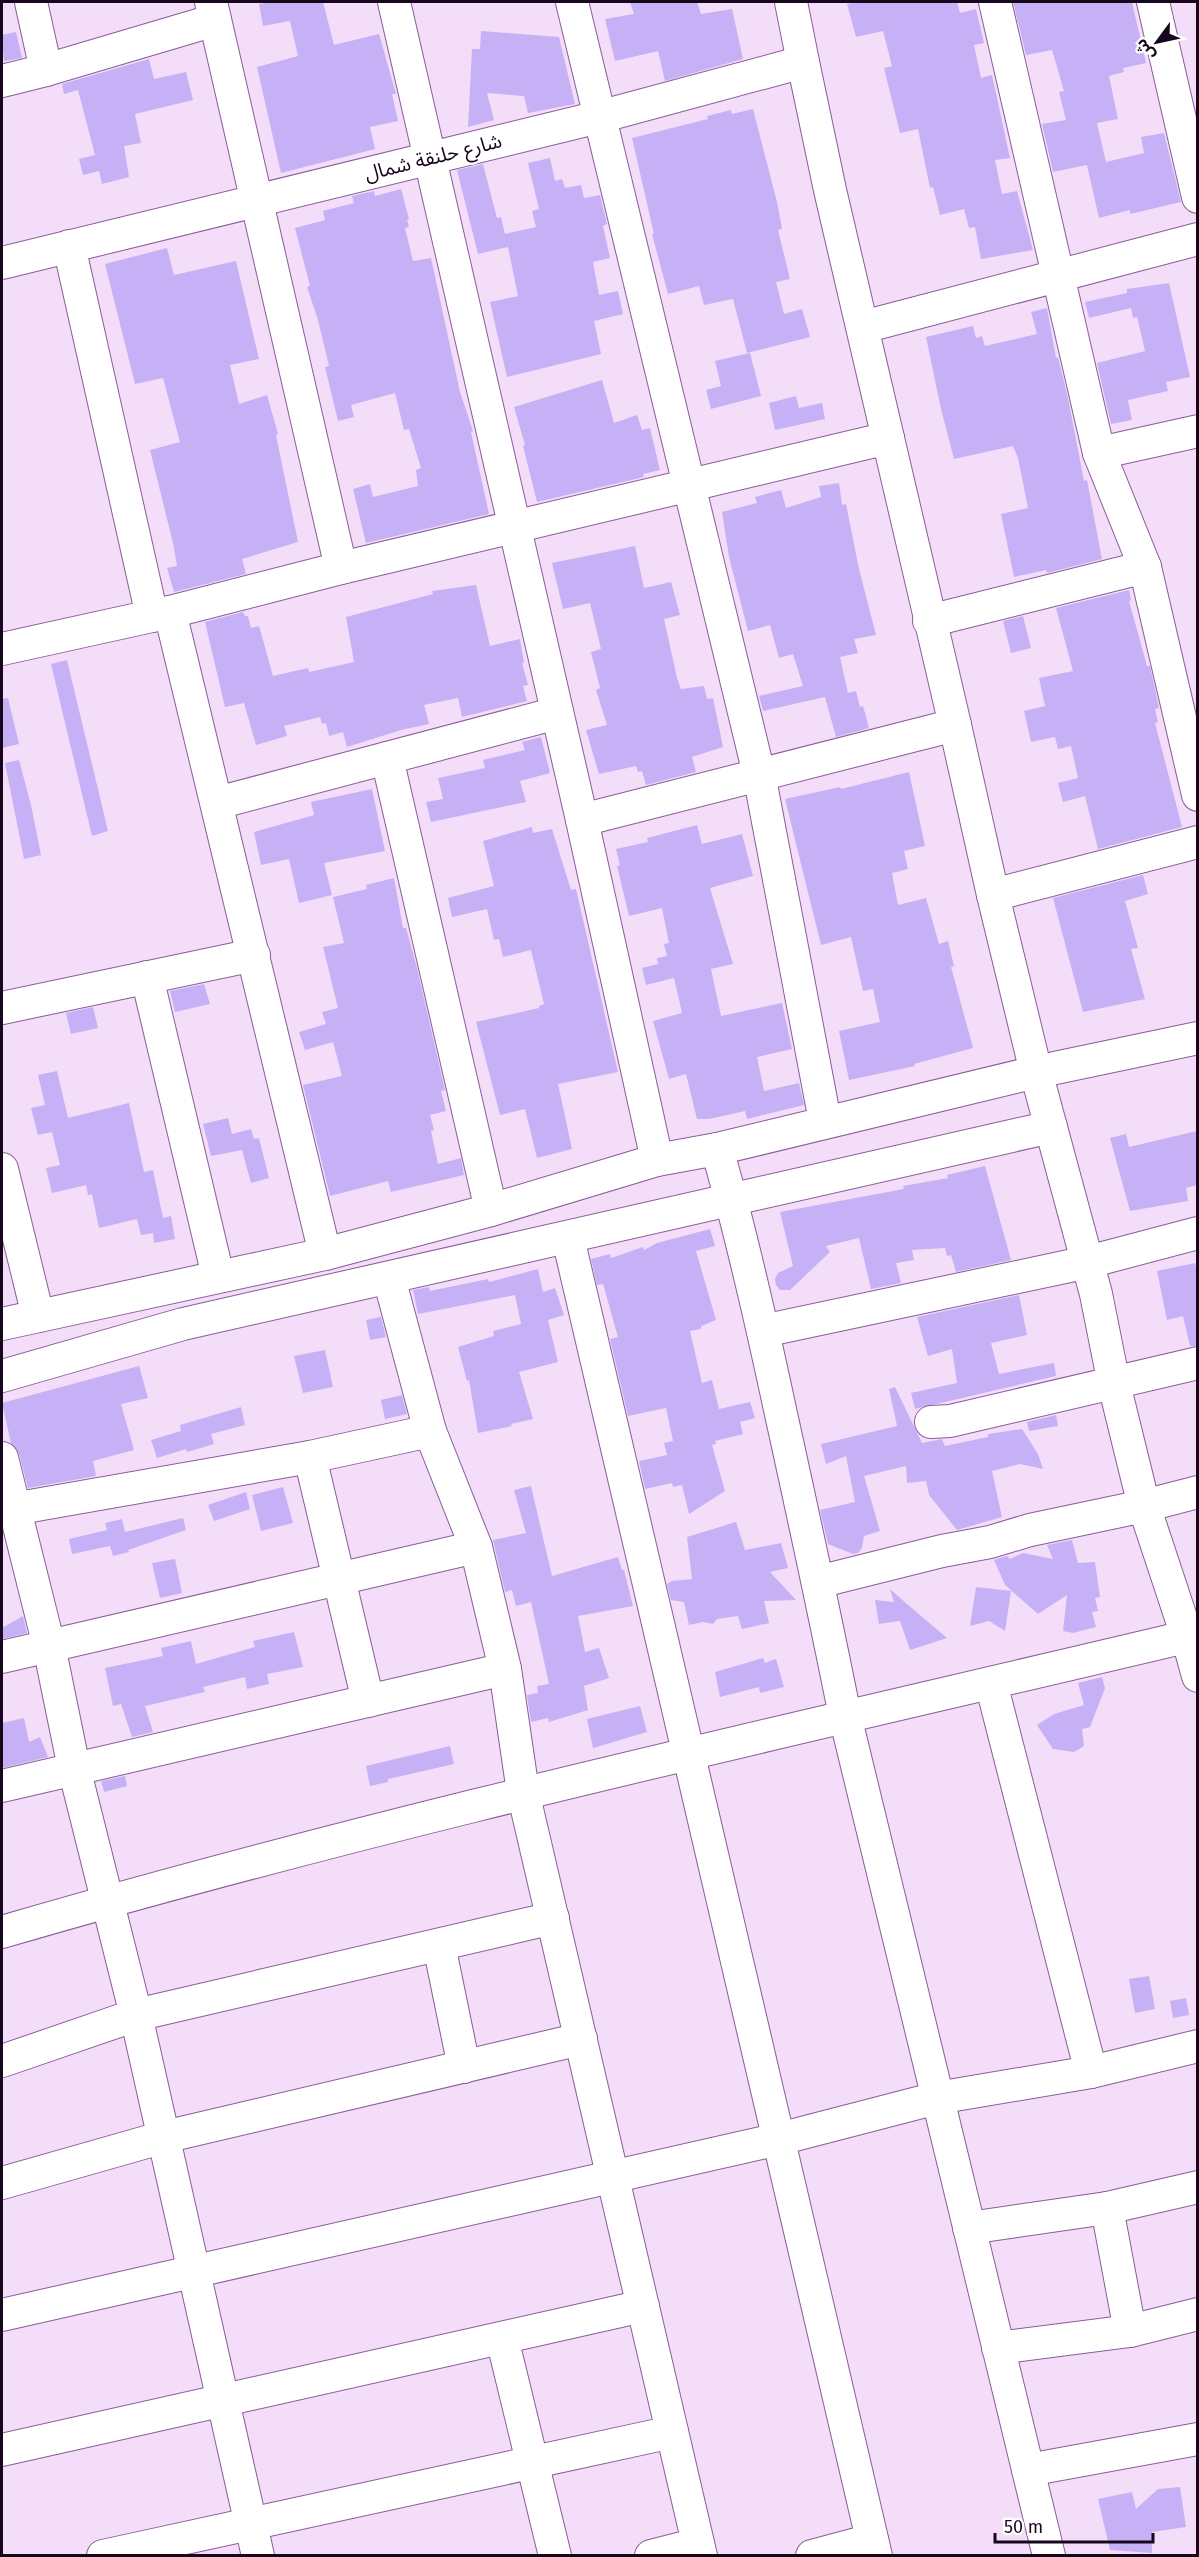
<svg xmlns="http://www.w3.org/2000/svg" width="1199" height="2557" font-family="'Fira Sans','Noto Sans Arabic',sans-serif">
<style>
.building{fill:#c7b1f6}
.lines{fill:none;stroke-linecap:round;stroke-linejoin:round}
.minor-casing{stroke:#8b5b99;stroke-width:34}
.minor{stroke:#fff;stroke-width:32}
.labels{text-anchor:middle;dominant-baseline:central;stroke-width:4.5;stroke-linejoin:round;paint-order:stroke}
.street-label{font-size:20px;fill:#18061e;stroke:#fff}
</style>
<rect width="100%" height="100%" fill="#f3ddf9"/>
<g class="building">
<polygon points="272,2 323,2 334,45 379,34 396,94 392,94 398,121 370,127 375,149 281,173 257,67 298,56 290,21 263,26 259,4"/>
<polygon points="630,2 697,2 701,14 732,9 743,59 665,81 658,51 615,61 605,19 634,14"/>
<polygon points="857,2 957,2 960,13 976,9 984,43 974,45 981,78 992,75 1010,158 995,160 1002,194 1017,191 1033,250 981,259 975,227 969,228 964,209 940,215 933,187 930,188 918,129 900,133 884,68 892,66 883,31 856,37 847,4"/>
<polygon points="1013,2 1132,2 1146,63 1123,68 1124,72 1109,76 1118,119 1097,123 1106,162 1144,153 1141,137 1164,133 1181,202 1130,214 1130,210 1099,218 1087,165 1053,172 1042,124 1066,120 1059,92 1064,91 1052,50 1026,55"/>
<polygon points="481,31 559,37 575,104 528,113 524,96 487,93 494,120 468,127 472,49 480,49"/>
<polygon points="16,32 22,58 4,61 2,35"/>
<polygon points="149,59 154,79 186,72 193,100 135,114 141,143 124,146 129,177 102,184 99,171 83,175 79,159 95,155 78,90 64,94 62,84"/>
<polygon points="753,109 777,202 782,229 778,230 790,279 776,282 784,314 802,309 810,337 747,353 733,299 704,305 699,286 668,294 652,234 654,234 632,138 708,119 707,116 731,110 732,114"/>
<polygon points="550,158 555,181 562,179 565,188 581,185 584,198 600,195 607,224 603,226 610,258 593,262 599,295 618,291 623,314 594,321 601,354 507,377 490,302 518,296 508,247 478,254 457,170 483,164 497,218 501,217 505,234 536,227 532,211 539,209 528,163"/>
<polygon points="401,189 409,219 407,220 409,227 405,228 413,261 431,258 460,392 473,431 471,432 489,514 366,543 353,489 370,484 373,497 418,486 416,470 421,468 409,429 404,430 395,393 351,405 354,417 338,421 325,367 329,366 318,320 307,287 310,286 295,228 325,220 323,211 354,203 352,196 374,191 375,196"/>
<polygon points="167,248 174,275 236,261 259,359 230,365 239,404 267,395 278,434 276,435 298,542 242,559 246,574 174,592 167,568 177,566 173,543 150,450 180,442 163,378 135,384 105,264"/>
<polygon points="1169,283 1190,377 1166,382 1168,391 1128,400 1132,420 1111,424 1097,363 1145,351 1137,317 1133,318 1131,308 1089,318 1085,302 1127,293 1127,289"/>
<polygon points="1047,308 1056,358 1058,357 1068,398 1084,481 1087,480 1102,559 1047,573 1046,570 1014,577 1001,514 1028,508 1018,458 1013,446 954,459 941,409 926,337 973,326 976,338 982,336 985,346 1037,334 1031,312"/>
<polygon points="750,353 761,396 711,409 706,390 721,386 715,361"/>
<polygon points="602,380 614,423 637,415 642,430 650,428 660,470 643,474 644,477 537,502 523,446 525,445 514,407"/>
<polygon points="796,396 799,408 822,403 825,419 775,430 769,403"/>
<polygon points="839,483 842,505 846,504 859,569 876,635 854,639 858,653 840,657 848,693 856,691 860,707 863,706 869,728 836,737 825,697 763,711 759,696 803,686 793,654 779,658 770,625 748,631 729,557 722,512 757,503 755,497 781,490 786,508 821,497 819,486"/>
<polygon points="635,546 644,588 671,582 680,615 664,619 677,678 681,689 704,686 707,699 713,698 723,747 692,757 696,772 646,785 642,771 638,772 636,766 599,774 586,730 607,725 596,690 600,688 591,652 601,649 590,603 563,609 552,563"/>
<polygon points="476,585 490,646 520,639 524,663 522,663 528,685 523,686 527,701 462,717 458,698 424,705 429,724 401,730 347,747 343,732 329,736 326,723 322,724 320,717 284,726 287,736 256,745 244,703 225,707 205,622 197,624 243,612 245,616 248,616 251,628 259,626 273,676 308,668 309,672 354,662 346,617 433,594 432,591"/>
<polygon points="1129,590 1131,600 1129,601 1147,666 1150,666 1158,703 1159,708 1155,709 1158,722 1155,723 1182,827 1098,849 1085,796 1063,802 1058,783 1078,778 1071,746 1058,749 1055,737 1031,742 1024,711 1045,706 1039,678 1073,671 1056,608"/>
<polygon points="1023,616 1031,648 1011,653 1003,621"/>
<polygon points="67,660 108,831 92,836 51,664"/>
<polygon points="8,698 19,744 2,748 2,699"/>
<polygon points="541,737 550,773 520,781 526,802 431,822 426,802 443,799 438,778 485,768 483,760 525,750 522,742"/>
<polygon points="19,760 31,805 41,855 24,859 5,763"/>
<polygon points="909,772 925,846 904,851 908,869 892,873 898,905 926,898 939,944 948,941 954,966 951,967 973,1048 914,1064 915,1066 849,1080 839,1031 880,1022 873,989 863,991 851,937 821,945 785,799 840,787 841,789"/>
<polygon points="372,789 385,851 324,863 332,895 299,903 289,859 261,865 254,832 314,815 311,802"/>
<polygon points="697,825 702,844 742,834 753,876 710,888 733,964 711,969 721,1016 782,1003 792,1049 757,1057 764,1091 799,1083 804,1105 747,1119 745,1111 709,1119 697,1119 686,1074 669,1079 653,1021 682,1013 674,978 646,985 642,968 658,964 657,958 667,956 664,944 669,943 662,908 629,916 617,866 620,865 616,849 648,842 647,838"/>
<polygon points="532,827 533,833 552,829 571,890 576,889 618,1072 558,1084 572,1149 537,1158 525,1109 500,1115 476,1022 539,1008 539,1006 544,1004 531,950 503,957 499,939 494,940 487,909 452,917 448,898 494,886 483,841"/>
<polygon points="1143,875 1148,894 1125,901 1138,948 1131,949 1145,999 1083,1012 1053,898"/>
<polygon points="394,878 403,928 406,928 417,968 445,1090 441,1091 446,1111 430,1115 434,1130 431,1131 438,1164 461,1158 464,1175 391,1192 388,1181 330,1196 303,1085 342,1076 333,1042 305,1050 299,1032 326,1024 322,1012 338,1008 323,947 344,943 333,897 367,889 366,885"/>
<polygon points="204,984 210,1004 175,1012 170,991"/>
<polygon points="93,1007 98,1028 71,1034 66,1013"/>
<polygon points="57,1071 68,1118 129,1103 144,1172 153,1170 163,1218 171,1216 175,1239 154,1243 153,1233 141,1235 137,1219 99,1228 92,1194 88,1195 86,1185 52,1193 46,1168 60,1165 52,1132 38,1135 31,1108 45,1105 38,1075"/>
<polygon points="228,1118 232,1134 251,1129 254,1139 259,1138 269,1178 251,1183 242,1150 211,1156 203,1124"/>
<polygon points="1197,1131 1197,1185 1186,1188 1188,1201 1130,1211 1110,1138 1126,1134 1129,1147"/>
<polygon points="985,1166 1011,1260 956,1272 951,1255 947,1256 945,1248 912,1250 914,1260 896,1263 901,1283 871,1289 859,1238 826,1246 830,1252 790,1290 780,1290 776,1285 775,1279 778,1273 793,1266 780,1212 904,1189 903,1186 948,1178 947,1175"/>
<polygon points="710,1229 715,1246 696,1251 716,1320 701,1326 701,1329 690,1331 702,1383 712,1380 719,1409 750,1402 755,1418 740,1422 743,1434 715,1441 716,1444 712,1445 725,1491 689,1514 682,1485 673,1487 672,1483 645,1489 639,1461 667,1455 664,1443 673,1441 666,1408 628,1416 610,1339 618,1337 603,1284 597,1285 591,1259 610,1254 611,1258 643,1247 644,1250 657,1243"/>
<polygon points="1195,1263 1197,1272 1197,1346 1190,1346 1183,1316 1167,1320 1157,1271"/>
<polygon points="538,1269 543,1292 555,1288 564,1315 548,1320 558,1362 519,1372 533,1419 511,1424 512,1426 478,1433 469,1380 467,1381 458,1347 494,1336 493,1331 521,1324 515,1295 418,1314 413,1290 429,1287 430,1291 488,1279 489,1282"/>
<polygon points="1019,1295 1027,1335 991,1343 999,1374 1054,1363 1056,1376 915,1409 911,1393 957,1383 952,1349 928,1356 917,1317"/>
<polygon points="381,1317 386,1337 370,1340 366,1320"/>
<polygon points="325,1350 333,1387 303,1393 294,1356"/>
<polygon points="139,1366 148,1398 121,1404 134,1450 93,1461 96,1476 28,1488 19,1454 11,1443 2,1403"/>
<polygon points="895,1387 922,1443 942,1439 945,1446 988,1437 988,1434 1022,1429 1038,1454 1043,1469 1020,1464 992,1471 1002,1517 957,1530 929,1495 926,1481 907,1483 906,1466 864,1476 880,1531 864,1536 862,1548 858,1553 853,1554 828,1544 820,1510 855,1502 846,1456 826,1464 821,1444 897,1426 889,1389"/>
<polygon points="402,1395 407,1414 385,1419 381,1400"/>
<polygon points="241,1407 245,1425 211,1434 214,1444 187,1452 186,1449 157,1458 151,1440 181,1431 180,1425"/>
<polygon points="1056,1415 1058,1426 1029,1431 1027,1422"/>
<polygon points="531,1486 552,1576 618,1557 622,1570 624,1570 633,1606 578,1616 585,1652 599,1648 609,1678 584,1686 588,1710 549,1722 548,1718 531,1722 527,1695 538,1693 537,1686 549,1684 531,1602 516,1606 512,1590 505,1592 493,1540 526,1533 514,1490"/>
<polygon points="283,1487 293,1523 261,1531 252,1495"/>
<polygon points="246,1492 250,1509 214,1521 208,1505"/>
<polygon points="183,1518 186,1530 128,1550 129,1552 113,1556 110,1546 72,1554 69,1539 107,1530 105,1523 122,1519 125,1532"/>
<polygon points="736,1522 745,1550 781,1543 788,1568 770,1572 796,1600 764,1601 769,1623 742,1629 738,1616 717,1619 713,1624 703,1622 689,1625 684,1602 671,1600 667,1584 672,1581 692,1579 687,1537"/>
<polygon points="1072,1540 1078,1563 1095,1562 1100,1597 1095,1598 1098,1611 1092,1612 1096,1627 1073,1633 1063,1631 1067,1595 1038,1614 1005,1585 994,1560 1007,1556 1010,1559 1023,1553 1053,1559 1047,1545"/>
<polygon points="175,1559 182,1593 160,1598 152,1563"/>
<polygon points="976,1587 1011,1591 1005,1631 989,1621 970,1626"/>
<polygon points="890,1589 907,1604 947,1638 910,1650 900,1621 879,1624 875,1600 894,1602"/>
<polygon points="23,1616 27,1633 2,1639 2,1628"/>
<polygon points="294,1632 303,1667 267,1674 269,1684 247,1689 245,1677 203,1687 205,1692 145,1706 153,1732 132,1737 121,1704 113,1706 105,1668 163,1656 161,1648 191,1641 196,1664 255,1647 253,1641"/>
<polygon points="763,1658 765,1663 776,1659 784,1687 760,1693 759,1687 720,1697 715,1672"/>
<polygon points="1102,1677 1105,1688 1090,1727 1082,1729 1084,1746 1074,1752 1053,1749 1037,1725 1054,1714 1084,1705 1078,1683"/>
<polygon points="640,1706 647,1732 593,1748 587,1719"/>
<polygon points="24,1718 29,1742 40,1737 48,1757 2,1768 2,1723"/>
<polygon points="450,1746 454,1764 388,1779 388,1782 370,1786 366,1766"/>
<polygon points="125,1776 127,1786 104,1792 101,1781"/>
<polygon points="1149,1976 1155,2009 1135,2013 1129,1979"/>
<polygon points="1186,1998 1189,2015 1173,2018 1170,2001"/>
<polygon points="1180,2487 1186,2527 1152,2532 1152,2553 1110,2550 1098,2499 1132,2492 1136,2509 1158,2489"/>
</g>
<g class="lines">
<defs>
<g id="minor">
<polyline points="31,2 46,70"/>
<polyline points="211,2 341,568"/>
<polyline points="394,2 582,820 657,1160"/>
<polyline points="572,2 759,774 825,1121"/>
<polyline points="995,2 1099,453 1145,567 1198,795"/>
<polyline points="1153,2 1198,197"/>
<polyline points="803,62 830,190 955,725 993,895 1036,1072 1096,1294 1114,1384 1144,1506 1187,1636 1198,1676"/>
<polyline points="2,81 46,70 215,20"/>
<polyline points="69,246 152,616"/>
<polyline points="2,263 599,117 803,62 791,2"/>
<polyline points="863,327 1198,239"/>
<polyline points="1099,453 1198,431"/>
<polyline points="170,612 325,1254"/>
<polyline points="929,621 1145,567"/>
<polyline points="2,649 170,612 341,568 888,438"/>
<polyline points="387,758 491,1210"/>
<polyline points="217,803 557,713"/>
<polyline points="582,820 955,725"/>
<polyline points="993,895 1198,842"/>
<polyline points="147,977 218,1276"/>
<polyline points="2,1008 254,955"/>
<path d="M 717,1149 C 742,1236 762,1325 781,1414 C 803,1514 825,1615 845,1716 L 1049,2556"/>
<polyline points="2,1169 38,1316"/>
<polyline points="568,1238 876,2556"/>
<polyline points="389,1278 430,1431 476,1547 505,1669 523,1792 701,2556"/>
<polyline points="2,1324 325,1254 491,1210 657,1160 717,1149 1036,1072 1198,1038"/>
<polyline points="763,1331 1088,1262 1198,1233"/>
<polyline points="2,1376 183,1324 1051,1127"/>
<polyline points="931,1422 950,1421 1198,1363"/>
<polyline points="310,1457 368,1701"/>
<polyline points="2,1458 49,1646 74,1768 136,2015 258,2556"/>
<polyline points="2,1511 310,1457 430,1431"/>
<polyline points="818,1582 942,1551 990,1542 1030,1530 1144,1506 1198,1492"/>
<polyline points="2,1657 476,1547"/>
<polyline points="991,1683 1091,2072"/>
<polyline points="2,1786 505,1669"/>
<path d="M 2,1932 C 396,1817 798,1729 1198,1634"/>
<polyline points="439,1945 464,2067"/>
<polyline points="2,2061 136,2015 553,1918"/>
<polyline points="2,2183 164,2137 581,2039"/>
<polyline points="1107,2208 1130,2331"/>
<polyline points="969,2228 1107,2208 1198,2187"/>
<polyline points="2,2315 779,2139 937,2098 1091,2072 1198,2046"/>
<polyline points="502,2338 555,2556"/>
<polyline points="998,2348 1130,2331 1198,2314"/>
<polyline points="2,2450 643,2306"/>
<polyline points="1028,2470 1198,2439"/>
<polyline points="103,2556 672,2432"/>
<polyline points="651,2556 698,2544"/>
<polyline points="812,2556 872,2540"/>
</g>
</defs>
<use href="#minor" class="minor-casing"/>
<use href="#minor" class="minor"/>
</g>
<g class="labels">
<g class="street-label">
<text transform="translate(433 157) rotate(-14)">شارع حلنقة شمال</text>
</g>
</g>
<rect width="1199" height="2557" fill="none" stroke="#18061e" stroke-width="6"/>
<g transform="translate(1157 42) rotate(237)" stroke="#ffffff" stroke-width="4.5" paint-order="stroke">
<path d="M0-4.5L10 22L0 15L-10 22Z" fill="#18061e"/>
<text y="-9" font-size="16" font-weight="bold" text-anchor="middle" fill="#18061e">ش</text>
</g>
<path d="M995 2533v9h158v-9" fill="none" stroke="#18061e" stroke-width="3"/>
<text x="1004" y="2533" font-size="18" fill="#18061e" stroke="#ffffff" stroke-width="4.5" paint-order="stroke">50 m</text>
</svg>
